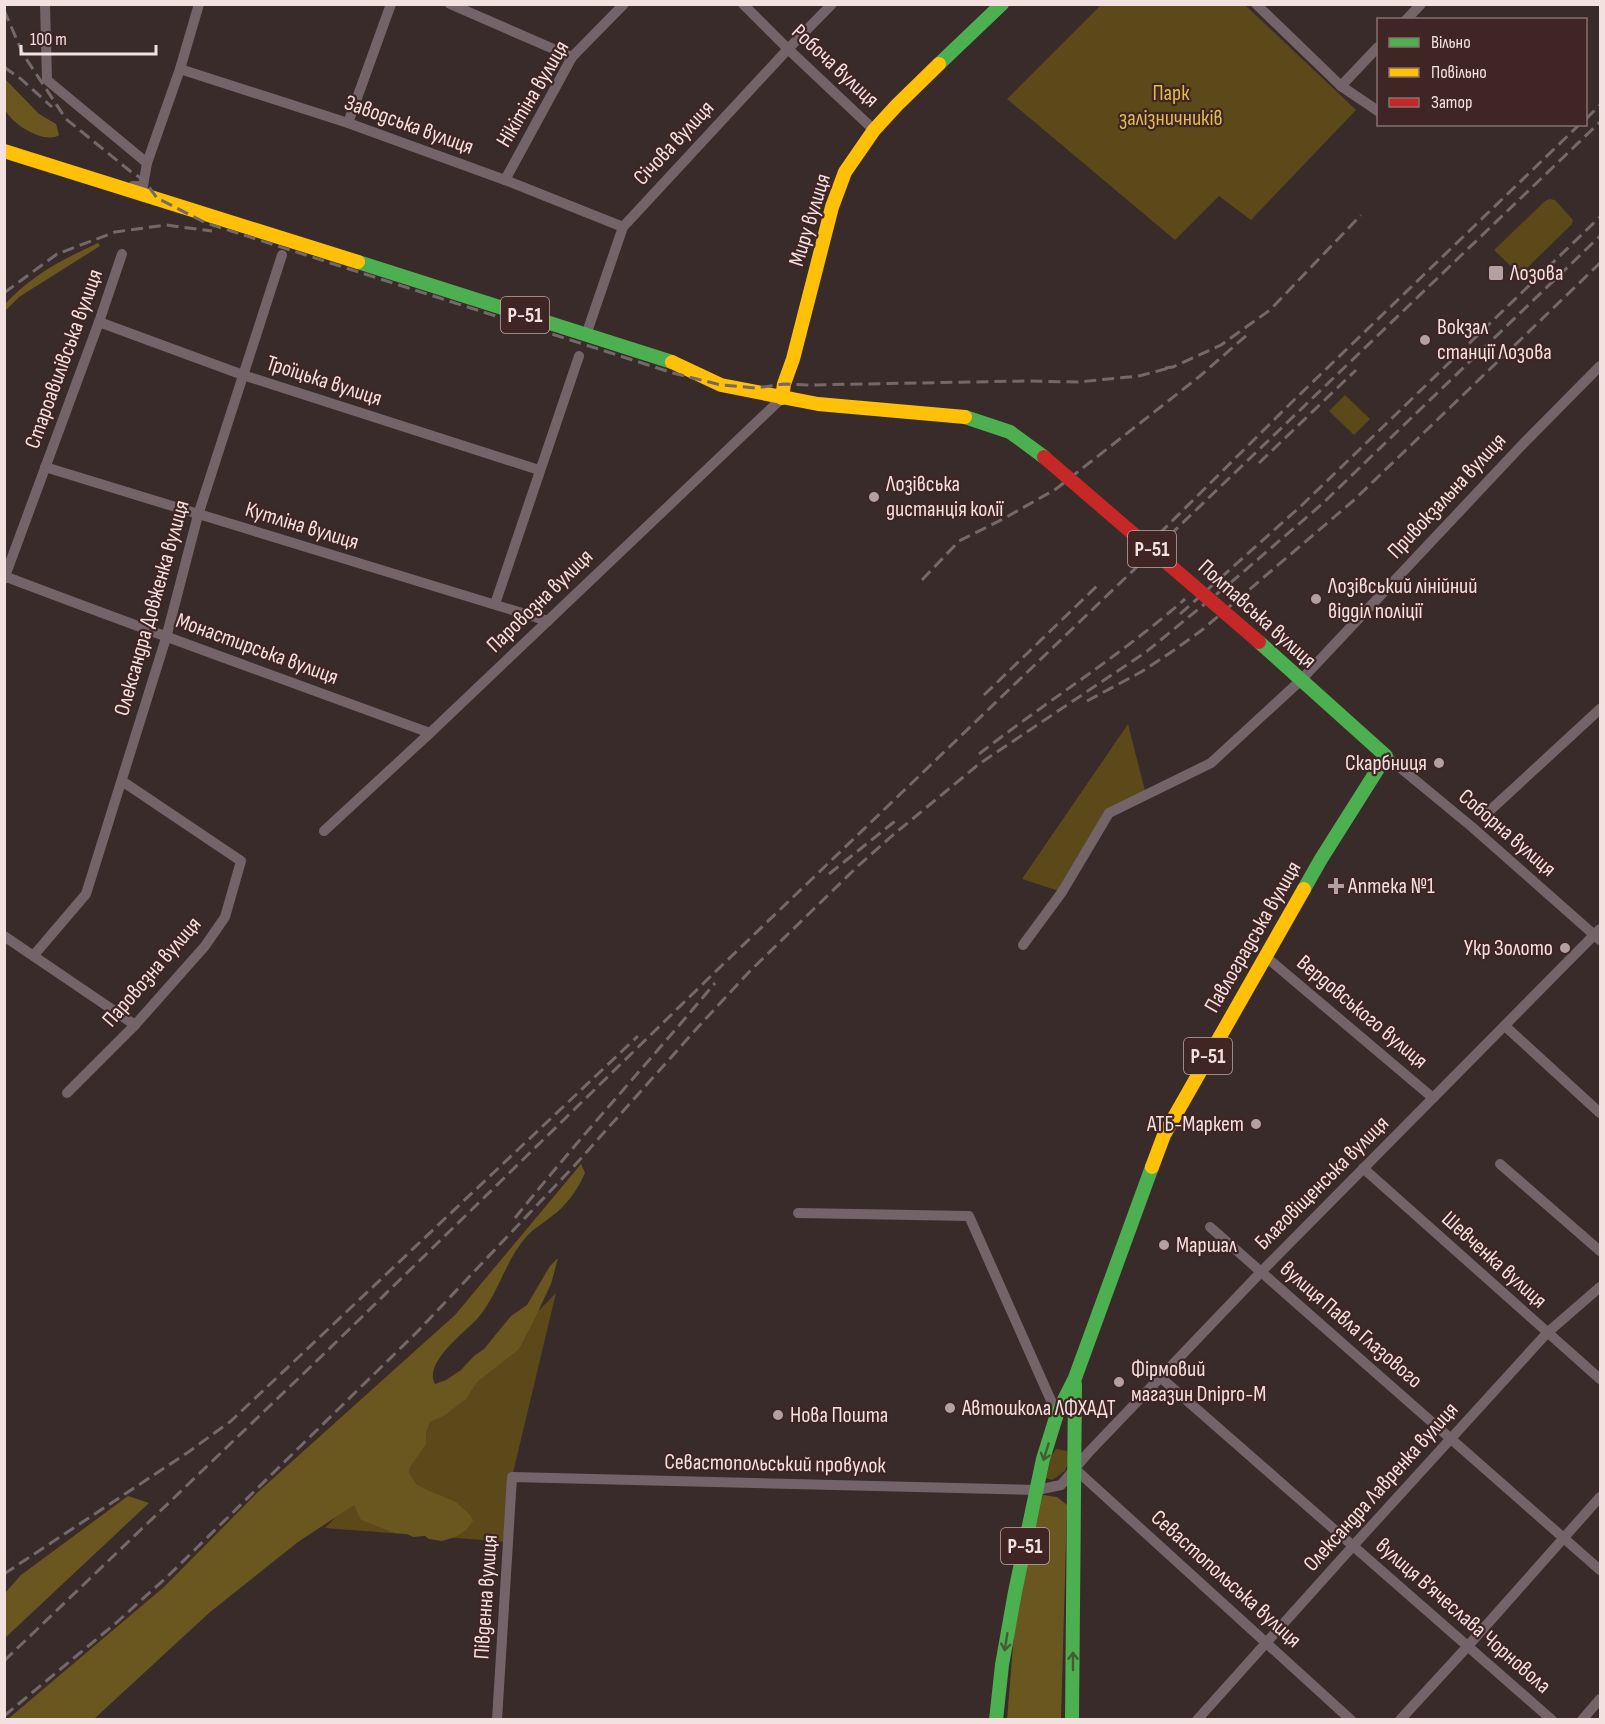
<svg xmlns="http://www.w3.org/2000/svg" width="1605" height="1724" font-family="'Sofia Sans Condensed',sans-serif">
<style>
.green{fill:#5b4919}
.forest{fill:#6a5720}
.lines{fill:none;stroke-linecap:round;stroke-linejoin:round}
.street{stroke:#74646a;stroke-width:10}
.fast{stroke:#4caf50;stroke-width:14}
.slow{stroke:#ffc107;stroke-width:14}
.rail{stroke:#75686b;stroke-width:3;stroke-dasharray:12 6;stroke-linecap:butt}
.jam-bridge{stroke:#c62828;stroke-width:14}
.oneway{stroke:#445c35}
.poi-dot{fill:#b2a1a0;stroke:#3f2523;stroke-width:2}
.labels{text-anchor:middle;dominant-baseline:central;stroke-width:4.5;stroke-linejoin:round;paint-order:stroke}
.shield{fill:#3f2523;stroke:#bda9a7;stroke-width:1.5}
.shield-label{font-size:21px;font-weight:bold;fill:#f3e1e0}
.street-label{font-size:22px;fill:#f3e1e0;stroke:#3f2523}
.park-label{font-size:22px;fill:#dfbc4b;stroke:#3f2523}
.poi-label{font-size:22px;fill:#f3e1e0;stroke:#3f2523;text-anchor:start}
</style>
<rect width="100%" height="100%" fill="#392b29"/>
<g class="green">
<polygon points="1244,4 1356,110 1251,220 1219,196 1175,240 1007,99 1101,5"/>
<polygon points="1549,199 1555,200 1573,220 1572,224 1520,275 1494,250 1545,201"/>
<polygon points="1345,395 1370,419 1354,435 1329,411"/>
<polygon points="1128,724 1146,795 1109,813 1062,892 1022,879"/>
<polygon points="556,1293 512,1477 509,1542 325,1528"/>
<polygon points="1056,1449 1067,1451 1070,1459 1065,1471 1052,1480 1046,1478 1051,1456"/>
</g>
<g class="forest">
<path d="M 4,78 L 39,114 L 56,124 L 59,135 C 44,145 9,123 4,107 C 2,98 4,86 4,78 Z"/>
<path d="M 98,243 L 100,246 L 19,297 L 5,311 L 5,304 C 32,275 63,259 98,243 Z"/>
<path d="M 581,1164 L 585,1173 C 578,1189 567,1205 552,1216 C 544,1223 534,1228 527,1236 C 505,1260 499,1294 477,1319 C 464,1333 423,1363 435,1384 L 446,1380 L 461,1370 L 474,1356 L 484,1349 L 511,1316 L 527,1305 L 550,1266 L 558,1258 L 551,1284 L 534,1320 L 519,1349 L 477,1382 L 466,1399 L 445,1415 L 430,1422 L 426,1432 L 426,1444 L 410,1467 L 409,1473 L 416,1484 L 427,1490 L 456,1502 L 471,1516 L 473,1521 L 466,1530 L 455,1537 L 442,1541 L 429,1539 L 425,1536 L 413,1537 L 407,1534 L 395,1533 L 361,1520 L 354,1505 L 298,1542 L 209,1613 L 94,1719 L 8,1719 L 164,1587 L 258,1492 L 455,1315 Z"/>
<polygon points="1043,1495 1057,1497 1067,1505 1061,1719 1007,1720 1016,1609"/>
<polygon points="128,1496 149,1503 5,1638 5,1593 21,1575"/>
</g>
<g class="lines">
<g class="street">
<polyline points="45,4 47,80 147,163 143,186 133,186"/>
<polyline points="450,4 572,57"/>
<polyline points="743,4 788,49 874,130"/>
<polyline points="1256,4 1341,86 1378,111"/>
<polyline points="1406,20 1421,4"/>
<polyline points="180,69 348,123 505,180 623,227"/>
<polyline points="1341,86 1378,47"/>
<polyline points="348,123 391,4"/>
<polyline points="147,163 180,69 199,4"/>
<polyline points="505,180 572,57 624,4"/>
<polyline points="99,322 243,375 539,470"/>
<polyline points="586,335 623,227 788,49 832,4"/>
<polyline points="45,467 548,621"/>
<path d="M 4,576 C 146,630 288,681 430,733"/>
<polyline points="4,579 99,322 122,254"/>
<polyline points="495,604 579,356"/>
<polyline points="1386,756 1472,827 1600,940"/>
<polyline points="1485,815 1600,709"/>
<polyline points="324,831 430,733 782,398"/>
<polyline points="4,936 135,1025"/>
<polyline points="1023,945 1062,892 1109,813 1211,763 1300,681 1523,444 1600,366"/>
<polyline points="34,955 86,894 166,638 198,515 282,255"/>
<polyline points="1265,956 1433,1098"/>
<polyline points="1505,1026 1600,1113"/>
<polyline points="67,1093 135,1025 205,946 225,917 241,861 122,781"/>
<polyline points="1500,1164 1600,1251"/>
<polyline points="1363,1168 1600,1379"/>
<polyline points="798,1213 969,1216 1057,1414"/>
<polyline points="1210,1227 1600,1570"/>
<polyline points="1160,1377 1552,1720"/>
<polyline points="1074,1468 1351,1720"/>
<polyline points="497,1720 512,1477 1037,1490 1061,1485 1088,1453 1261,1272 1600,929"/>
<polyline points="1197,1720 1353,1546 1547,1333 1600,1287"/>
<polyline points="1400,1720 1467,1647 1600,1497"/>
<polyline points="1582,1720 1600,1699"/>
</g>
<g class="fast">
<polyline points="939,64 1002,4"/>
<polyline points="358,262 672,362"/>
<polyline points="965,417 1010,432 1044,457"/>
<polyline points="1259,642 1386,756 1321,859 1304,889"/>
<polyline points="996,1720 1002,1665 1015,1592 1043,1459 1057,1414 1075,1378 1152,1167"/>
<polyline points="1072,1720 1075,1384"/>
</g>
<g class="slow">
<polyline points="4,151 358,262"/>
<polyline points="672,362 721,385 818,404 965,417"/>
<polyline points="782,398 784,384 793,359 832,207 845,172 874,130 897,105 939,64"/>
<polyline points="1152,1167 1164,1135 1304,889"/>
</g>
<g class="rail">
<polyline points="4,10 23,54 66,119 130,171 144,180 157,198 206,223 673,373 721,385 756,388 784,384 809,385 1025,381 1078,382 1139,376 1173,367"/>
<polyline points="4,67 21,79 52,107"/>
<polyline points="1586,119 1600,105"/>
<polyline points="4,293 57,254 115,232 166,225 212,231"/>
<polyline points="1165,368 1173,367 1221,345 1270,310 1361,215"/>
<polyline points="1259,463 1356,370"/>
<polyline points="1159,534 1292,402 1580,124"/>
<polyline points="922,580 959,541 1003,519 1056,489 1200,376 1248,334"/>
<polyline points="1180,614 1301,506 1600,217"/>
<polyline points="984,695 1097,586"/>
<polyline points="1087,701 1141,672 1170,653 1202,630 1353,501 1600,263"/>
<path d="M 979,754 C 1047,701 1120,656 1185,599"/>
<polyline points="829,874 899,818"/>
<path d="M 515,1218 C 579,1138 649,1062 715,983"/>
<polyline points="4,1574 187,1453 231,1421 638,1036"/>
<polyline points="4,1661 328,1350 714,973 1600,122"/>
<polyline points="4,1716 116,1623 168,1576 417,1332 575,1165 699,1026 749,972 858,866 893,835 979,764 1146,652 1235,579 1322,504 1600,236"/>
</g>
<polyline class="jam-bridge" points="1044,457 1259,642"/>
</g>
<defs><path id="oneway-shaft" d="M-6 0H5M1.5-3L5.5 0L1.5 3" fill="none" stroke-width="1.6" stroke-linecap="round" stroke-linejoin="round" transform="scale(1.5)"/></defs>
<g class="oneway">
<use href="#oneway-shaft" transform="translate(1046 1452) rotate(107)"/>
<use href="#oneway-shaft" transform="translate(1006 1642) rotate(99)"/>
<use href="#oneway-shaft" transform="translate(1073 1661) rotate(-90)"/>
</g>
<g class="poi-dot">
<rect x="1488" y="265" width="16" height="16" rx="3"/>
<circle cx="1425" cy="340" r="6"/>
<circle cx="874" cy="497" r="6"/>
<circle cx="1316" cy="599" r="6"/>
<circle cx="1439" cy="763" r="6"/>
<path d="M1333 877h6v6h6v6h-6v6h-6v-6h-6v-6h6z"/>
<circle cx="1565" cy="948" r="6"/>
<circle cx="1256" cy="1124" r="6"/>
<circle cx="1164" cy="1245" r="6"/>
<circle cx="1119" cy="1382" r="6"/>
<circle cx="950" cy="1408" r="6"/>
<circle cx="778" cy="1415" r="6"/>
</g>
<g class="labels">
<g class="shield">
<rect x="501" y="297" width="48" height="36" rx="4.5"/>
<rect x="1128" y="531" width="48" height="36" rx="4.5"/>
<rect x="1184" y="1038" width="48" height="36" rx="4.5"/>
<rect x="1001" y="1528" width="48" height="36" rx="4.5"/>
</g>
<g class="shield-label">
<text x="525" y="315">Р-51</text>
<text x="1152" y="549">Р-51</text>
<text x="1208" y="1056">Р-51</text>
<text x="1025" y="1546">Р-51</text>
</g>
<g class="street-label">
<text transform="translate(835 66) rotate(43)">Робоча вулиця</text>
<text transform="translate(533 94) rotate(-59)">Нікітіна вулиця</text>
<text transform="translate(409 125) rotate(20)">Заводська вулиця</text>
<text transform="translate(674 143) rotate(-47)">Січова вулиця</text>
<text transform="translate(810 220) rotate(-73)">Миру вулиця</text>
<text transform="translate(64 359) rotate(-70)">Староавилівська вулиця</text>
<text transform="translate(324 381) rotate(18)">Троїцька вулиця</text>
<text transform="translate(1447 496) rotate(-47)">Привокзальна вулиця</text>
<text transform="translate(302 526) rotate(17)">Кутліна вулиця</text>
<text transform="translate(540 601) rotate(-44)">Паровозна вулиця</text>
<text transform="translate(152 608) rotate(-74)">Олександра Довженка вулиця</text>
<text transform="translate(1257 614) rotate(42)">Полтавська вулиця</text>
<text transform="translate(257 649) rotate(20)">Монастирська вулиця</text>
<text transform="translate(1507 833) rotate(41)">Соборна вулиця</text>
<text transform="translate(1253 937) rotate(-60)">Павлоградська вулиця</text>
<text transform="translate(152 972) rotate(-49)">Паровозна вулиця</text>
<text transform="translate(1362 1012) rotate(40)">Вердовського вулиця</text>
<text transform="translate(1322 1183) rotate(-45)">Благовіщенська вулиця</text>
<text transform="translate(1494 1260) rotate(42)">Шевченка вулиця</text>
<text transform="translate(1351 1325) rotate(41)">вулиця Павла Глазового</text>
<text transform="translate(775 1464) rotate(1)">Севастопольський провулок</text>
<text transform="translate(1381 1487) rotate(-48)">Олександра Лавренка вулиця</text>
<text transform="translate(1226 1579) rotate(42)">Севастопольська вулиця</text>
<text transform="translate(486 1597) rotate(-86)">Південна вулиця</text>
<text transform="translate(1463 1616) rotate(41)">вулиця В’ячеслава Чорновола</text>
</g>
<g class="park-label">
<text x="1171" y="93">Парк<tspan x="1171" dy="25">залізничників</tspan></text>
</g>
<g class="poi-label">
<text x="1510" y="273">Лозова</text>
<text x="1437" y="327">Вокзал<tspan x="1437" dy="25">станції Лозова</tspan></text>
<text x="886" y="484">Лозівська<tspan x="886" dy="25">дистанція колії</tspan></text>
<text x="1328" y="586">Лозівський лінійний<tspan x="1328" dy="25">відділ поліції</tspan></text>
<text x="1427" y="763" text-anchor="end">Скарбниця</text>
<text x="1348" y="886">Аптека №1</text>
<text x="1553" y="948" text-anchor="end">Укр Золото</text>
<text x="1244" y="1124" text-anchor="end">АТБ-Маркет</text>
<text x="1176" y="1245">Маршал</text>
<text x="1131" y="1369">Фірмовий<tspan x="1131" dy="25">магазин Dnipro-M</tspan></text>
<text x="962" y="1408">Автошкола ЛФХАДТ</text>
<text x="790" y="1415">Нова Пошта</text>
</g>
</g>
<rect width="1605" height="1724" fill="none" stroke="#f3e1e0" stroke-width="12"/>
<rect x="1377" y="18" width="210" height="108" fill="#3f2523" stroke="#87706f" stroke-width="1.5"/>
<rect x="1389" y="38" width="30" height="9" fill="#4caf50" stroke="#87706f" stroke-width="1.5"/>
<text x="1431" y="48" font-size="18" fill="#f3e1e0">Вільно</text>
<rect x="1389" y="68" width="30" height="9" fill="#ffc107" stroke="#87706f" stroke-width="1.5"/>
<text x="1431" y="78" font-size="18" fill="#f3e1e0">Повільно</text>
<rect x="1389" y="98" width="30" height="9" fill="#c62828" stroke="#87706f" stroke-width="1.5"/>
<text x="1431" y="108" font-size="18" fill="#f3e1e0">Затор</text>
<path d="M21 45v9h135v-9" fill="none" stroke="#f3e1e0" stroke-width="3"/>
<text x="30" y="45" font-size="18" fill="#f3e1e0" stroke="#3f2523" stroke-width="4.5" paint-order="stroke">100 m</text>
</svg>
